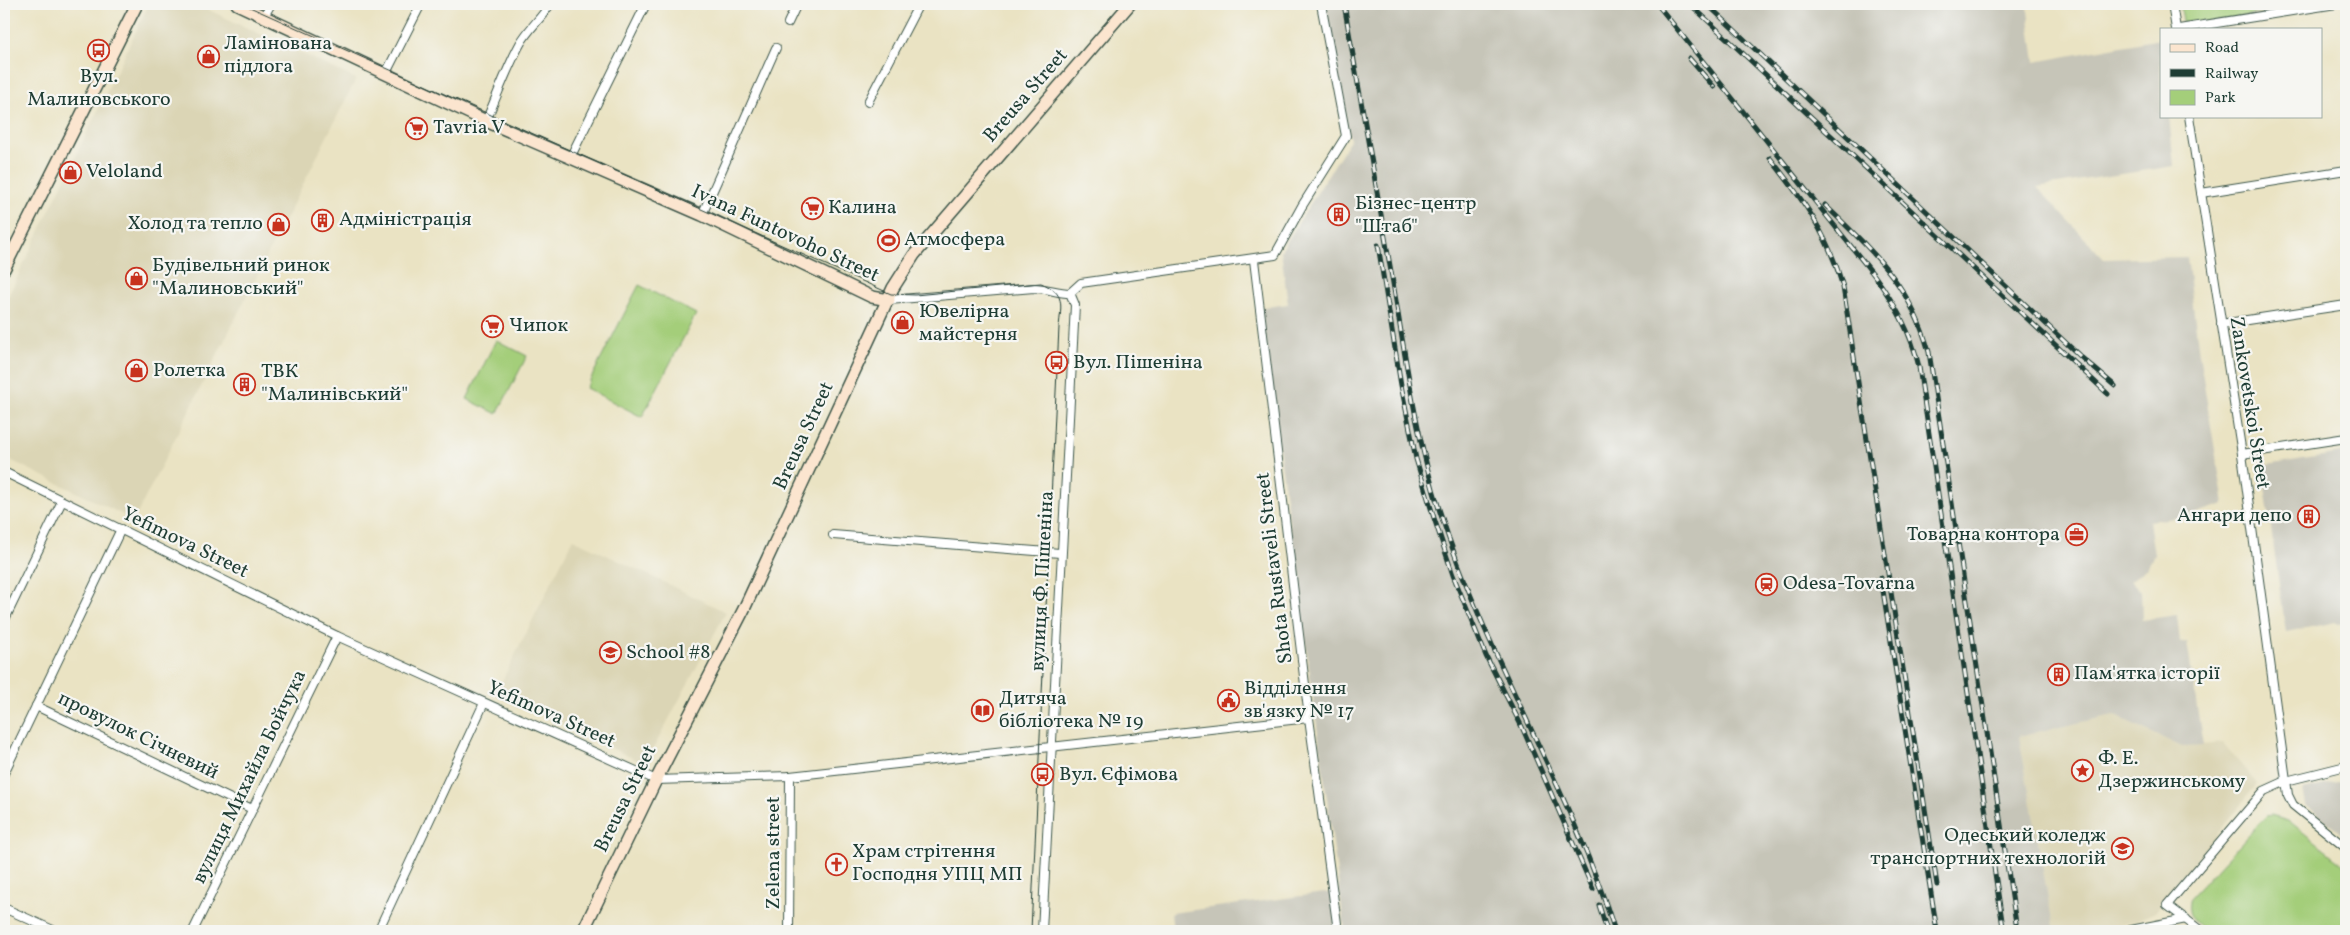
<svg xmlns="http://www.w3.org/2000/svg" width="2350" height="935" font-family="Vollkorn,serif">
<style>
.built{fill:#dbd5b5}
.industrial{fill:#c6c5b8}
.green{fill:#a4ce7a;stroke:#628657}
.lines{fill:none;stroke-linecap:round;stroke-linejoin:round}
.street-casing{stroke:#3d5649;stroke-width:10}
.secondary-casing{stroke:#3d5649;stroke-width:14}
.street{stroke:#fff;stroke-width:8}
.secondary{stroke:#fbe5cf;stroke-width:11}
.tram{stroke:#1f3d34;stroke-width:1}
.rail-casing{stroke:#1f3d34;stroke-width:5}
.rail{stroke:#f6f6f2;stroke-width:3;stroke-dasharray:9;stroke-linecap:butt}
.labels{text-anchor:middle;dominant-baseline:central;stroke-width:4.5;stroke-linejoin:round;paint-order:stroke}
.poi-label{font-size:20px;fill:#1f3d34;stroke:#f6f6f2;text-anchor:start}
.street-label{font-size:20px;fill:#1f3d34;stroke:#f6f6f2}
</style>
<rect width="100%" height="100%" fill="#f6f6f2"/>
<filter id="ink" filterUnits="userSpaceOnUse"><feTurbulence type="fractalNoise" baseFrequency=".02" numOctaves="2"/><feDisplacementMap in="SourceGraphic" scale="10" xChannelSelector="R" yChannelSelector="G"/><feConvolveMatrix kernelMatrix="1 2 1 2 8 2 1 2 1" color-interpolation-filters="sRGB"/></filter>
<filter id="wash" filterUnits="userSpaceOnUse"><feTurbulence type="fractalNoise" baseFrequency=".0096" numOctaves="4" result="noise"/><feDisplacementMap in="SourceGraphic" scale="20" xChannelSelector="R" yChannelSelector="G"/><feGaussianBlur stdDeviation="1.12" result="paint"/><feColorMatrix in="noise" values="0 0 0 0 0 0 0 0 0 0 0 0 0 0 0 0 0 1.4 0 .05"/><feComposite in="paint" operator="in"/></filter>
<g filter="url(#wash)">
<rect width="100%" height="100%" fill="#eae3c3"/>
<g class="built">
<polygon points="149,4 196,4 356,79 134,520 4,457 4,305"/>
<polygon points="573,539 726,612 645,764 496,693"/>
<polygon points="2114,715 2182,747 2223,743 2257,784 2155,912 2135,921 2088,931 2054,931 2019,736"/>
</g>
<g class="industrial">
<polygon points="1324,4 2027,4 2035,62 2160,39 2161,116 2169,116 2174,166 2037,187 2104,259 2187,257 2199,354 2224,504 2185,517 2149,521 2154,555 2147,568 2130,580 2141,591 2142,620 2177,615 2180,643 2187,642 2203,746 2182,747 2114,715 2019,736 2054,931 1345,931 1260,308 1288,304 1281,251 1350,140"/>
<polygon points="2346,452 2346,623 2337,624 2336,622 2286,632 2262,466"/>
<polygon points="2346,780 2346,837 2306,805 2303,790"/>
<polygon points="1332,892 1337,931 1173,931 1171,913"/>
</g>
<g class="green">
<polygon points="2180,4 2310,4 2184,27"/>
<polygon points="639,285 696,314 642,417 586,388"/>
<polygon points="496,340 527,356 497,414 467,399"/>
<path d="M 2271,815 L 2288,820 L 2346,867 L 2346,931 L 2206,931 C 2194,922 2185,915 2190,898 L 2266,816 Z"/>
</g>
</g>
<g filter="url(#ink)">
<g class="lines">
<defs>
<g id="street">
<polyline points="2172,4 2176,29"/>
<polyline points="264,16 271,4"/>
<polyline points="788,23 797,4"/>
<polyline points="2179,29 2336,4"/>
<polyline points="386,73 421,4"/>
<polyline points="868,102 919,4"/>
<polyline points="2189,116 2242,454 2288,795 2293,805 2346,848"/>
<path d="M 486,121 C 497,96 507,68 520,44 C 528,29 542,18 550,4"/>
<polyline points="570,158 646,4"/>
<polyline points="2201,193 2346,170"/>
<polyline points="702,215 776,48"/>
<polyline points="1254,260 1309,718 1338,931"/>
<path d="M 889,300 L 1034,288 C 1047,288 1057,293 1070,293 L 1081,283 L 1275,255 L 1302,206 L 1346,136 L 1321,4"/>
<polyline points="2221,324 2346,305"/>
<polyline points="2242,454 2346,438"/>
<polyline points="4,472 337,636 656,780 790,776 1309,718"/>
<polyline points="833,535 1060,553"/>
<polyline points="4,621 62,501"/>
<polyline points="36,706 252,809"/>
<polyline points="4,773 121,529"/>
<polyline points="4,908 55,931"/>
<polyline points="193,931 337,636"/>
<polyline points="378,931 484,703"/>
<polyline points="789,931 790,776"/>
<polyline points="1042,931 1075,305 1070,293"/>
<polyline points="2126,931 2186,919"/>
<polyline points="2201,931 2167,905 2264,791 2286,781 2346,766"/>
</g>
<g id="secondary">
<polyline points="237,4 486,121 702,215 872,297 889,300"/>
<polyline points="4,269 137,4"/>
<polyline points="583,931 656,780 744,609 893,288 914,255 1130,4"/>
</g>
</defs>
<use href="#street" class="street-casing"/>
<use href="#secondary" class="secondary-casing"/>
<use href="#street" class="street"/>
<use href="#secondary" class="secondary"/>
<path class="tram" d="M 243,4 L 891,294 L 915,295 L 1041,283 C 1066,293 1061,305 1059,327 L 1031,931"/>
<defs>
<g id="rail">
<path d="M 1344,4 C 1360,97 1377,190 1393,283 C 1406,360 1416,438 1440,512 C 1486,657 1569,786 1615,931"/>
<path d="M 1657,4 L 1874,275 C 1895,304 1911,332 1919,367 L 2003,927"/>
<polyline points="1690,4 2108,394"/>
<polyline points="1707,4 2082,358 2115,386"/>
<polyline points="1689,58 1714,87"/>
<path d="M 1770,158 C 1804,201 1828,234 1843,287 L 1937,885"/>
<path d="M 1825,205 C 1874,253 1910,284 1929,352 L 2016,923"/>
<polyline points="1378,245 1401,385 1416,459 1434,518 1453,575 1486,656 1522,727 1593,889"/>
<polyline points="1881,578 1937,931"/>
<polyline points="1599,905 1607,931"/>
</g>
</defs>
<use href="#rail" class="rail-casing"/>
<use href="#rail" class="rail"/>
</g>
</g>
<defs>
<symbol id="bus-ring" viewBox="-11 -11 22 22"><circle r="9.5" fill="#f6f6f2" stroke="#c8321e" stroke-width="1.5"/><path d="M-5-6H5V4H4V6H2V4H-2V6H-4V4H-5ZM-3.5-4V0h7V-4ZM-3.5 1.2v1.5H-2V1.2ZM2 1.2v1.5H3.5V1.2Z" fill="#c8321e"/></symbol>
<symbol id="shop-ring" viewBox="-11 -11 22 22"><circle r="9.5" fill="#f6f6f2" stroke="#c8321e" stroke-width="1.5"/><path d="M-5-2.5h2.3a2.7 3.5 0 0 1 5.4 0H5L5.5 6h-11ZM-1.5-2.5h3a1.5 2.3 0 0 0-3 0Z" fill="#c8321e"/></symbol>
<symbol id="supermarket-ring" viewBox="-11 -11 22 22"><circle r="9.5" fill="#f6f6f2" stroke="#c8321e" stroke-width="1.5"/><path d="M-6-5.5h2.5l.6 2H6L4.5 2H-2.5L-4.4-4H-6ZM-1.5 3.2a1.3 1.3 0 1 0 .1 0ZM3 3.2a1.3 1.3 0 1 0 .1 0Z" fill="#c8321e"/></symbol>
<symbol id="building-ring" viewBox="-11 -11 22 22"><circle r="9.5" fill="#f6f6f2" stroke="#c8321e" stroke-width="1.5"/><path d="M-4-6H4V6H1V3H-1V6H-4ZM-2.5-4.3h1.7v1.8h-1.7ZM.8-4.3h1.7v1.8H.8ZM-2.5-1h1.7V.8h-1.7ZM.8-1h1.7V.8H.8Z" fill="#c8321e"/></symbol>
<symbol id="stadium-ring" viewBox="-11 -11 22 22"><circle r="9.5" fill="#f6f6f2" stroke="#c8321e" stroke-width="1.5"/><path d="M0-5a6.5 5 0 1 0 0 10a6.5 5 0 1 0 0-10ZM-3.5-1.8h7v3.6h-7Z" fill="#c8321e"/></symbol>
<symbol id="office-ring" viewBox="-11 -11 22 22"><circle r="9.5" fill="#f6f6f2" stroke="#c8321e" stroke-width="1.5"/><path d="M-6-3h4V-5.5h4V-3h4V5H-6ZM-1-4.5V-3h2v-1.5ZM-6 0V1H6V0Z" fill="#c8321e"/></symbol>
<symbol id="station-ring" viewBox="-11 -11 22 22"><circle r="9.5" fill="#f6f6f2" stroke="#c8321e" stroke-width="1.5"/><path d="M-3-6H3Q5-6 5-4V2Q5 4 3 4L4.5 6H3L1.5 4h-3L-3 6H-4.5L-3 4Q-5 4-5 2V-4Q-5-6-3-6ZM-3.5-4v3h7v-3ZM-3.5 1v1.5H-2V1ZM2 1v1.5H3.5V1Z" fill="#c8321e"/></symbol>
<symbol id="school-ring" viewBox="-11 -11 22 22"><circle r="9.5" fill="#f6f6f2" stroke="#c8321e" stroke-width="1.5"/><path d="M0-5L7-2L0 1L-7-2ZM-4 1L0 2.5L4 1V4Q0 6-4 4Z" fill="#c8321e"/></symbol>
<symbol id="civic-ring" viewBox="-11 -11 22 22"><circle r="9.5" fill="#f6f6f2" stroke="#c8321e" stroke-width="1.5"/><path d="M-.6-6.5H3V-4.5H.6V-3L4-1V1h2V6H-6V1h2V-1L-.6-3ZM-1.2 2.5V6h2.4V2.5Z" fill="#c8321e"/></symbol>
<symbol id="library-ring" viewBox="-11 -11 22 22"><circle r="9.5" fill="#f6f6f2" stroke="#c8321e" stroke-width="1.5"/><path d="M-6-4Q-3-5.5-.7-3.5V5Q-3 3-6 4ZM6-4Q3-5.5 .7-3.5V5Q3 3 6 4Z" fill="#c8321e"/></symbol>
<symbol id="sight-ring" viewBox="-11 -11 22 22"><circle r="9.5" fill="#f6f6f2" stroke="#c8321e" stroke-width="1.5"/><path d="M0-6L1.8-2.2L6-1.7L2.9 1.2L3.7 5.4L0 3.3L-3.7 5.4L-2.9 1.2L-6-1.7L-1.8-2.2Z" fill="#c8321e"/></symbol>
<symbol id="university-ring" viewBox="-11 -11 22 22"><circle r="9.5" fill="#f6f6f2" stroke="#c8321e" stroke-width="1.5"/><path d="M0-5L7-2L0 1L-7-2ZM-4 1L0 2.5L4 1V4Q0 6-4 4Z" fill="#c8321e"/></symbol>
<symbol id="church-ring" viewBox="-11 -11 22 22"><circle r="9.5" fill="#f6f6f2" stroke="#c8321e" stroke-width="1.5"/><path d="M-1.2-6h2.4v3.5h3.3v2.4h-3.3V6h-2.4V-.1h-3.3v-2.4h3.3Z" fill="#c8321e"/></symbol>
</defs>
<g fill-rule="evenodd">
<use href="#bus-ring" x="86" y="38" width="25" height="25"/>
<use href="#shop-ring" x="196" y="44" width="25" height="25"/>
<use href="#supermarket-ring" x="404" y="116" width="25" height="25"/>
<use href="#shop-ring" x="58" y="160" width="25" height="25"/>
<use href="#supermarket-ring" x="800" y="196" width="25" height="25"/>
<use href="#building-ring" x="1326" y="202" width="25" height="25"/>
<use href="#building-ring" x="310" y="208" width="25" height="25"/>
<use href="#shop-ring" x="266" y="212" width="25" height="25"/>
<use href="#stadium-ring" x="876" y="228" width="25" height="25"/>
<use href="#shop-ring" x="124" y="266" width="25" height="25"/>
<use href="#shop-ring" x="890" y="310" width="25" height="25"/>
<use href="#supermarket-ring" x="480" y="314" width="25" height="25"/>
<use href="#bus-ring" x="1044" y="350" width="25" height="25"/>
<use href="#shop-ring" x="124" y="358" width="25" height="25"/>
<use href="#building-ring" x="232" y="372" width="25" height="25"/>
<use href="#building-ring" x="2296" y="504" width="25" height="25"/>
<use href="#office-ring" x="2064" y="522" width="25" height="25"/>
<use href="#station-ring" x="1754" y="572" width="25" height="25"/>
<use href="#school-ring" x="598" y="640" width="25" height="25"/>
<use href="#building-ring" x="2046" y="662" width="25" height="25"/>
<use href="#civic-ring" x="1216" y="688" width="25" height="25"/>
<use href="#library-ring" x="970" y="698" width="25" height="25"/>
<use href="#sight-ring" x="2070" y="758" width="25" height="25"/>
<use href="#bus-ring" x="1030" y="762" width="25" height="25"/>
<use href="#university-ring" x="2110" y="836" width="25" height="25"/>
<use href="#church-ring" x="824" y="852" width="25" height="25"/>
</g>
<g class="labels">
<g class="poi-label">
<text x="224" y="44">Ламінована<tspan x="224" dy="23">підлога</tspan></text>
<text x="99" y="77" text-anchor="middle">Вул.<tspan x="99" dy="23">Малиновського</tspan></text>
<text x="433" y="128">Tavria V</text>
<text x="86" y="172">Veloland</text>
<text x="1355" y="204">Бізнес-центр<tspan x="1355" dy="23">"Штаб"</tspan></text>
<text x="828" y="208">Калина</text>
<text x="339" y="220">Адміністрація</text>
<text x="263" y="224" text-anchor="end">Холод та тепло</text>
<text x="904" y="240">Атмосфера</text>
<text x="152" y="266">Будівельний ринок<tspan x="152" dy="23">"Малиновський"</tspan></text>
<text x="919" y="312">Ювелірна<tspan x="919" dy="23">майстерня</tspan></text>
<text x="509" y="326">Чипок</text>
<text x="1073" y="363">Вул. Пішеніна</text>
<text x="153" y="371">Ролетка</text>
<text x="261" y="372">ТВК<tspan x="261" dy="23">"Малинівський"</tspan></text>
<text x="2292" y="516" text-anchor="end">Ангари депо</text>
<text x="2060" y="535" text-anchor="end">Товарна контора</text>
<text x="1783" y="584">Odesa-Tovarna</text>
<text x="626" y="653">School #8</text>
<text x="2074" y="674">Пам'ятка історії</text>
<text x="1244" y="689">Відділення<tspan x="1244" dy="23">зв'язку № 17</tspan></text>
<text x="999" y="699">Дитяча<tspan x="999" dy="23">бібліотека № 19</tspan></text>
<text x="2098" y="759">Ф. Е.<tspan x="2098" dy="23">Дзержинському</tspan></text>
<text x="1059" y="775">Вул. Єфімова</text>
<text x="2106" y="836" text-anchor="end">Одеський коледж<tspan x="2106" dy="23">транспортних технологій</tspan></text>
<text x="852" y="852">Храм стрітення<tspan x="852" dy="23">Господня УПЦ МП</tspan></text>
</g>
<g class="street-label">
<text transform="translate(1026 96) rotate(-49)">Breusa Street</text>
<text transform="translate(785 234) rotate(25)">Ivana Funtovoho Street</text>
<text transform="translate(2249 403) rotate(81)">Zankovetskoi Street</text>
<text transform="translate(804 436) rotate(-65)">Breusa Street</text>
<text transform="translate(185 543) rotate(26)">Yefimova Street</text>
<text transform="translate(1275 568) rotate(-97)">Shota Rustaveli Street</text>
<text transform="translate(1043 581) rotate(-87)">вулиця Ф. Пішеніна</text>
<text transform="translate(551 715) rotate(24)">Yefimova Street</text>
<text transform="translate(138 736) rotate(26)">провулок Січневий</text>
<text transform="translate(250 777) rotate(-64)">вулиця Михайла Бойчука</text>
<text transform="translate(626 799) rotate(-64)">Breusa Street</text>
<text transform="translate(774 853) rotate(-90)">Zelena street</text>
</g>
</g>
<rect width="2350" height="935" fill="none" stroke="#f6f6f2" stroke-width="20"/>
<rect x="2160" y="28" width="162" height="90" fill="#f6f6f2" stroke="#a0aca6"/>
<rect x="2170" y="44" width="25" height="8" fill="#fbe5cf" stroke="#a0aca6"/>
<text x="2205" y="52" font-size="15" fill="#1f3d34">Road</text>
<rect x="2170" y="69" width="25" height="8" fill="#1f3d34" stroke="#a0aca6"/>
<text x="2205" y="78" font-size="15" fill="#1f3d34">Railway</text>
<rect x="2170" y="90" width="25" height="15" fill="#a4ce7a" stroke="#a0aca6"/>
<text x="2205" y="102" font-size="15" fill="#1f3d34">Park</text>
</svg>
